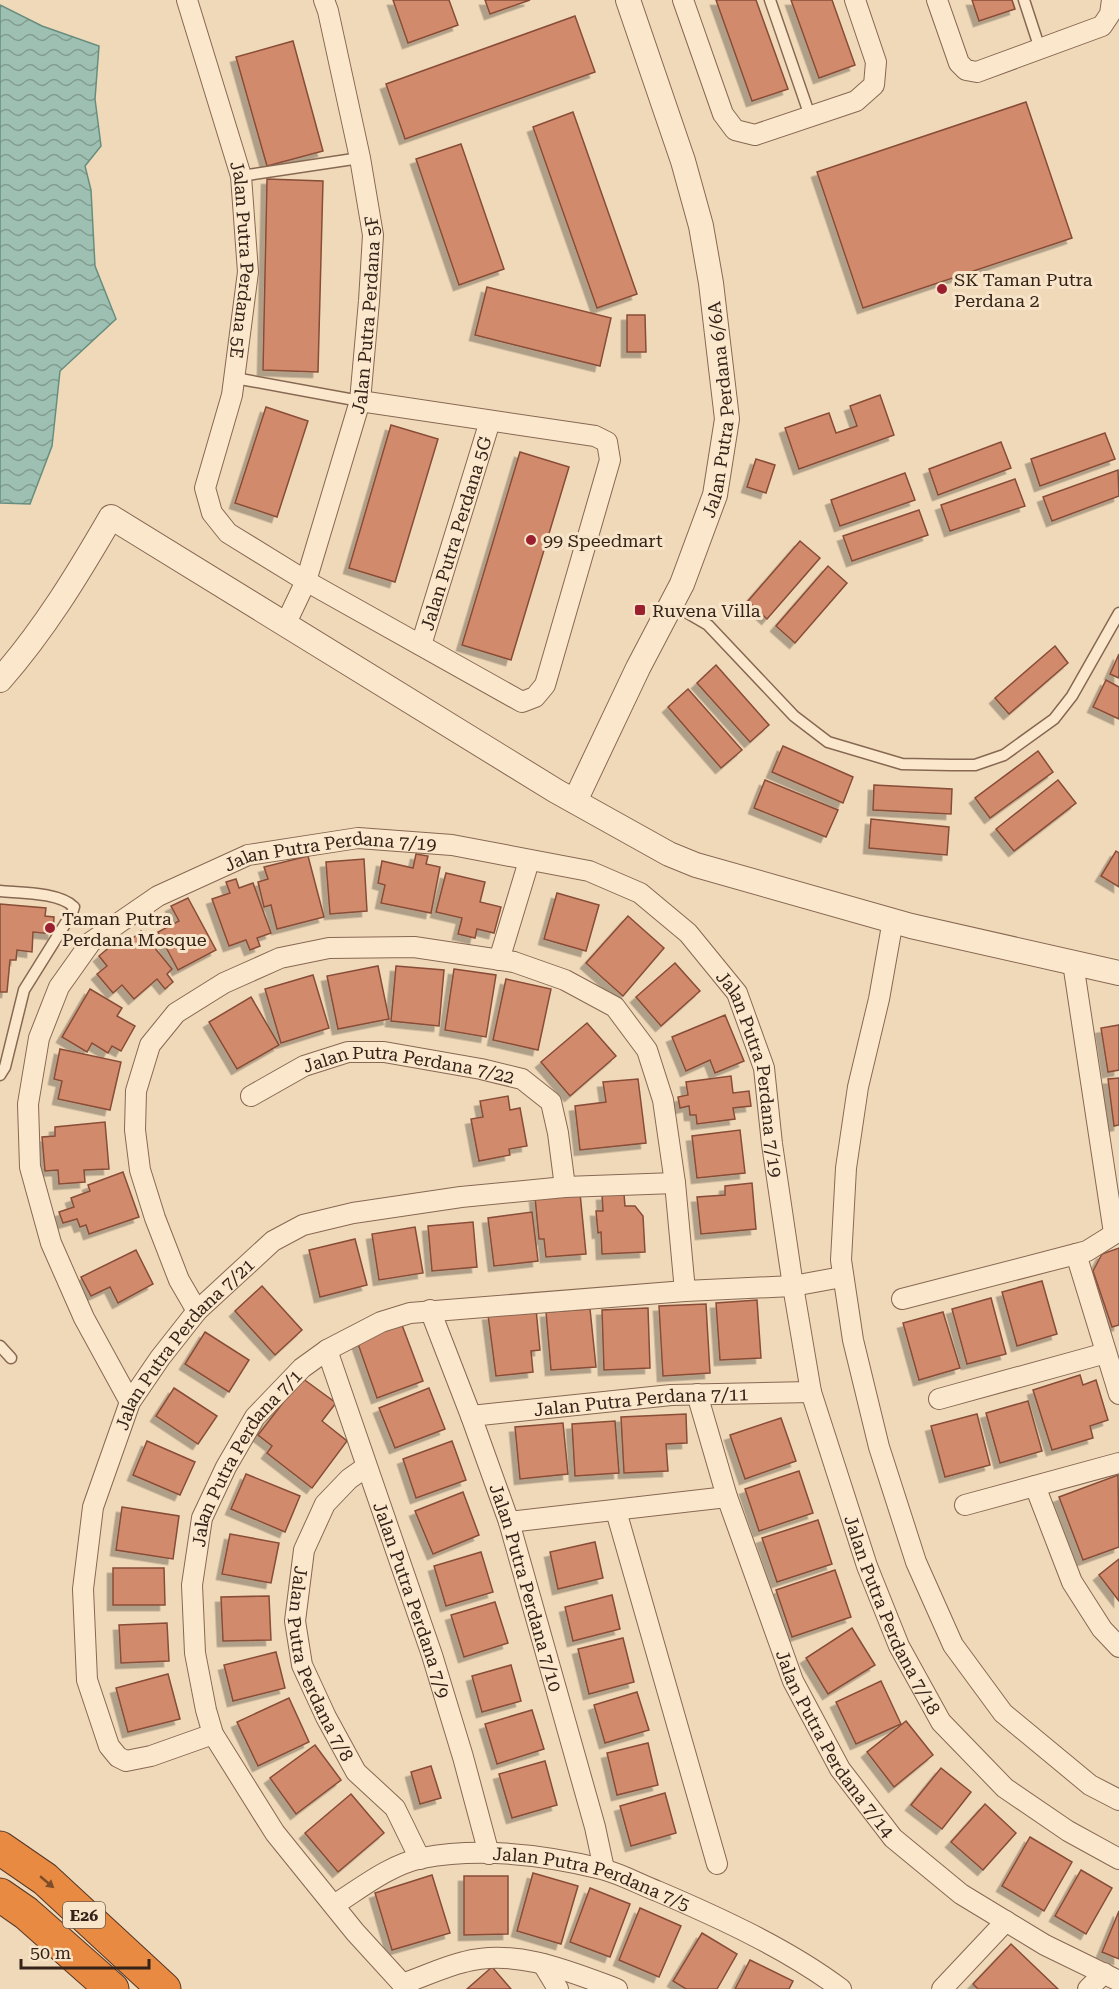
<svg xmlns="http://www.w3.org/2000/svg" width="1119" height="1989" font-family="'Roboto Serif',serif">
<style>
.water{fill:url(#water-waves);stroke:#668e7f;stroke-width:1.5}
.building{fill:#d28a6c;stroke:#884d37;stroke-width:1.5;filter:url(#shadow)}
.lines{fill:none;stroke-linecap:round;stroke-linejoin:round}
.service-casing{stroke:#876853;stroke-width:13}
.minor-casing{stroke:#876853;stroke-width:22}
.tertiary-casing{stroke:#876853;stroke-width:26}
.motorway-casing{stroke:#543728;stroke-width:35}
.service{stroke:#fbe7cc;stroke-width:10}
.minor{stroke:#fbe7cc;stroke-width:20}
.tertiary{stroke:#fbe7cc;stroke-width:24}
.motorway{stroke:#e88a41;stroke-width:33}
.oneway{fill:#7d4c29}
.poi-dot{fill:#9a1f2f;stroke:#f7e4c9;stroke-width:2}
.labels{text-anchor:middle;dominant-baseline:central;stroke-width:6;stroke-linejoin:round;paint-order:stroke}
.shield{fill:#f7e4c9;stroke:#6f5d4e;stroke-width:1.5}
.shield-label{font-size:16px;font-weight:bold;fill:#352319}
.street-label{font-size:18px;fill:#352319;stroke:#f7e4c9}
.poi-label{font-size:18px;fill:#352319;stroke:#f7e4c9;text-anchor:start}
</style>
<defs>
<pattern id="water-waves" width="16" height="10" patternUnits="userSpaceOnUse" patternTransform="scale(1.5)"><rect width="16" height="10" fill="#9ec0b2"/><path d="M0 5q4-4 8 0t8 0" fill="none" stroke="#829c90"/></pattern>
<filter id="shadow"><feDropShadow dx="-5.5" dy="5.5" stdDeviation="0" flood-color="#0004"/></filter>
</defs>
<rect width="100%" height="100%" fill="#f0d9b9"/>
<polygon class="water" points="0,5 42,26 99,46 95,99 101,146 85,166 91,190 95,266 116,319 60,371 52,446 30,504 0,503"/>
<g class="building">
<polygon points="393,0 449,0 458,25 408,43"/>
<polygon points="485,0 530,0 490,14"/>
<polygon points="716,0 756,0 788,89 752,101"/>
<polygon points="791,0 832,0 855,65 819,78"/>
<polygon points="972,0 1012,0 1015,9 979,21"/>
<polygon points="575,16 595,72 405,139 386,84"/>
<polygon points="293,41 323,151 267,166 236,57"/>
<polygon points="1026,102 1072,238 863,308 817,172"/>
<polygon points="573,112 637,294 597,308 533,127"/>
<polygon points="461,144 504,269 459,285 416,159"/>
<polygon points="267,179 323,181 318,372 263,370"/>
<polygon points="487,287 611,318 600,366 475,335"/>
<polygon points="627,315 645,315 646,352 627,352"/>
<polygon points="880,395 894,435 799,469 785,428 829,413 836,433 857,426 850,406"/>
<polygon points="266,407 308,421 277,517 235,503"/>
<polygon points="391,425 438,439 395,582 349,568"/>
<polygon points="1105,433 1115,459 1040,486 1031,459"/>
<polygon points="1001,442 1011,468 938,495 929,469"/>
<polygon points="520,452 569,467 511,660 462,645"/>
<polygon points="756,459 775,465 766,493 747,487"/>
<polygon points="1118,470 1119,496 1052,521 1043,497"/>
<polygon points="905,473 915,500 840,526 831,500"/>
<polygon points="1015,479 1025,506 950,531 941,505"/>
<polygon points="919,510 928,535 852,561 843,536"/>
<polygon points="800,541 820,558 767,619 748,601"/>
<polygon points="828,566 847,583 795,643 776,626"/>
<polygon points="1055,646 1068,663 1009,714 995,698"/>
<polygon points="1119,654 1119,678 1110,674"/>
<polygon points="716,665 769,725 750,742 697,683"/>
<polygon points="1106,680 1119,687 1119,719 1093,707"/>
<polygon points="688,689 742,750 721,768 668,707"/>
<polygon points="783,746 853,777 843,803 772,772"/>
<polygon points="1038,751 1053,772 990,818 975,798"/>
<polygon points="765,780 838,810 826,837 754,808"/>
<polygon points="1058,780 1076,803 1014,851 996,829"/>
<polygon points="874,785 952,789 951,814 873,810"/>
<polygon points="871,819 949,827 947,855 869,848"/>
<polygon points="1116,851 1119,853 1119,887 1101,876"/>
<polygon points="416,854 428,856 426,864 440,867 431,913 381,903 385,885 378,883 382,861 413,868"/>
<polygon points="308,856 324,917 277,929 271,905 264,907 258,882 268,879 264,867"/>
<polygon points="364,859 367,911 330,914 326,862"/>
<polygon points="446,873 485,882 480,902 501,907 494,933 477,929 475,938 458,934 462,918 436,912"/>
<polygon points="236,879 239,888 253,883 271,933 257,938 260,946 250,950 246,940 229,946 212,899 230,893 226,882"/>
<polygon points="557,893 599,905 586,951 544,939"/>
<polygon points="188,898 216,950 178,970 158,932 179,921 171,906"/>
<polygon points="0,904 46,908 45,916 54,917 53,934 33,932 32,952 17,950 16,960 10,960 7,992 0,992"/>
<polygon points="628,916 664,948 623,996 586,963"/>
<polygon points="141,931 172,969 167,974 173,982 165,989 157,979 134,999 122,985 113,993 97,974 107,966 99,956 119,939 124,946"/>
<polygon points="675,963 700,991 661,1026 636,997"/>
<polygon points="378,966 389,1019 338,1029 327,976"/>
<polygon points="396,966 444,970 439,1026 391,1021"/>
<polygon points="454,969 496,975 486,1037 445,1030"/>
<polygon points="313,975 329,1028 281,1043 265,989"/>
<polygon points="506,979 551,989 538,1050 493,1040"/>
<polygon points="90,989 122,1008 117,1016 135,1026 121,1051 112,1046 108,1053 92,1043 87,1052 62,1037"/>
<polygon points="251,997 279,1045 237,1069 209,1022"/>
<polygon points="725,1015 744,1061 715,1073 710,1060 686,1071 672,1037"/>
<polygon points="587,1023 616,1056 570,1096 541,1062"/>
<polygon points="1119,1025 1119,1070 1108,1072 1101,1028"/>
<polygon points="60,1049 121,1062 110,1110 58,1099 62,1081 54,1079"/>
<polygon points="731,1076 733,1093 749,1091 751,1106 733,1108 735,1119 697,1124 696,1115 690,1115 689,1106 680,1108 678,1097 688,1095 686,1082"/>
<polygon points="1119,1078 1119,1125 1114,1126 1108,1079"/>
<polygon points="638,1079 646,1143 580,1150 575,1106 606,1102 603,1082"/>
<polygon points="508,1096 510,1110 520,1108 527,1146 509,1149 510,1155 479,1161 471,1119 483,1117 480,1101"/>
<polygon points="105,1122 109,1169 84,1170 85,1182 59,1184 58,1170 45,1171 42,1137 55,1136 55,1127"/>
<polygon points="740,1130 745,1173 697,1178 692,1136"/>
<polygon points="123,1172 139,1217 89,1234 86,1225 80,1227 77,1219 63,1223 59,1212 74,1207 71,1198 90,1191 88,1185"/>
<polygon points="752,1183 756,1229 701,1234 697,1197 725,1195 725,1186"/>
<polygon points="580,1193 586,1254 546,1257 544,1239 539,1239 535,1197"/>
<polygon points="624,1194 625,1206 635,1206 643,1216 645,1252 602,1254 601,1232 598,1233 596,1211 603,1211 602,1195"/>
<polygon points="532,1212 538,1261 494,1266 488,1218"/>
<polygon points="473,1222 477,1267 432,1271 428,1226"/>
<polygon points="415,1227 423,1273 379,1280 372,1234"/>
<polygon points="355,1239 367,1285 320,1297 309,1250"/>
<polygon points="1119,1248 1119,1325 1112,1327 1093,1271 1102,1254"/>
<polygon points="136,1250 153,1284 118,1303 110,1287 91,1296 81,1277"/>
<polygon points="1042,1281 1057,1334 1017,1346 1002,1292"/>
<polygon points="262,1286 302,1330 275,1355 235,1311"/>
<polygon points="991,1298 1006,1354 967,1364 952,1309"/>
<polygon points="757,1300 761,1358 720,1360 716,1303"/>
<polygon points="706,1304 710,1373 663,1376 659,1306"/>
<polygon points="648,1308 650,1368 604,1370 602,1310"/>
<polygon points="536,1309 540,1350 531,1351 533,1372 496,1376 488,1315"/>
<polygon points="590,1309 596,1367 551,1370 546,1312"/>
<polygon points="943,1312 960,1368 919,1380 903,1323"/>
<polygon points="402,1325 423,1381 377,1398 357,1341"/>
<polygon points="205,1332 249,1360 229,1392 185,1364"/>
<polygon points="1080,1375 1083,1385 1096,1380 1108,1420 1090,1426 1093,1438 1052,1450 1033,1390"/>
<polygon points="302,1378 336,1403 322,1421 347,1441 312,1488 267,1453 272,1446 258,1435"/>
<polygon points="174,1388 217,1416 198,1444 156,1416"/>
<polygon points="429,1388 445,1429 395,1448 379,1408"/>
<polygon points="1028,1401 1042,1451 1000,1463 986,1413"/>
<polygon points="686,1414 687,1443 666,1444 668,1471 624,1473 621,1417"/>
<polygon points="977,1414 990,1465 945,1477 931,1426"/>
<polygon points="781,1418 796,1461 745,1479 730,1435"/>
<polygon points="615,1421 619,1473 575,1476 572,1424"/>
<polygon points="563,1423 568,1474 520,1479 515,1427"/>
<polygon points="147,1441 195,1462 180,1495 133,1475"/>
<polygon points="452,1441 466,1480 416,1498 403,1459"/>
<polygon points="799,1471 813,1513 759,1531 745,1489"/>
<polygon points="246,1474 300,1496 285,1532 231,1509"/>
<polygon points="1118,1475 1119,1547 1083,1560 1059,1497"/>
<polygon points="463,1492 479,1535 433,1554 415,1511"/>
<polygon points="122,1507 179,1516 173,1559 116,1550"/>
<polygon points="818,1520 832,1564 777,1582 762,1538"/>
<polygon points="230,1534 279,1543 271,1583 222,1574"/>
<polygon points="595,1542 603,1578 558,1589 550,1552"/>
<polygon points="481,1552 493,1592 446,1606 434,1566"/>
<polygon points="1119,1559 1119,1601 1099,1575"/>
<polygon points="113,1568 164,1568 165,1605 113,1605"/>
<polygon points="835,1570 851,1617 792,1637 776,1590"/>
<polygon points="612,1595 620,1629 573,1641 565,1607"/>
<polygon points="269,1596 271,1640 223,1641 221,1597"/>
<polygon points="495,1602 508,1643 464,1657 451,1615"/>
<polygon points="167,1623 169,1661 121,1663 119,1625"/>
<polygon points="852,1628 875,1665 828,1694 806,1658"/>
<polygon points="623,1638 634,1682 589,1694 578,1649"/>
<polygon points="276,1652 285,1688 233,1701 224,1665"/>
<polygon points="511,1665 521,1701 482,1712 472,1676"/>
<polygon points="168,1674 180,1719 128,1732 116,1688"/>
<polygon points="881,1681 901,1724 856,1744 836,1702"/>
<polygon points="637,1692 649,1730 605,1743 594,1705"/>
<polygon points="289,1698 309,1742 258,1766 237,1722"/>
<polygon points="532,1710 544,1749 497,1764 485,1724"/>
<polygon points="906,1721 933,1755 894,1787 867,1752"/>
<polygon points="648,1743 658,1785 617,1795 607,1753"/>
<polygon points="315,1745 341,1780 296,1814 270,1778"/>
<polygon points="545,1761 557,1805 512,1818 499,1774"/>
<polygon points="431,1766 441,1798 420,1804 411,1772"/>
<polygon points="941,1768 971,1792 942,1829 911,1805"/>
<polygon points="665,1793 676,1833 631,1846 620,1806"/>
<polygon points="351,1794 384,1833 338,1872 305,1833"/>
<polygon points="985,1804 1016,1833 983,1870 951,1842"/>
<polygon points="1030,1837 1072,1862 1044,1911 1002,1886"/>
<polygon points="1081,1870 1112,1888 1086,1934 1055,1916"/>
<polygon points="533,1873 578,1886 561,1944 517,1931"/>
<polygon points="432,1875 450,1933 392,1950 375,1893"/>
<polygon points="464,1876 508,1876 508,1934 464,1935"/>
<polygon points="590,1888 630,1904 610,1957 570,1942"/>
<polygon points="640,1908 681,1926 659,1977 619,1960"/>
<polygon points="1119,1911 1119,1959 1102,1952"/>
<polygon points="702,1933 737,1954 717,1989 686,1989 673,1981"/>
<polygon points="1011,1944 1058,1989 978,1989 973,1984"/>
<polygon points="750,1960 793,1981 789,1989 735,1989"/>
<polygon points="492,1967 511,1989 467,1989"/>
</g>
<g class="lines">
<defs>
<g id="service">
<polyline points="770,0 810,116"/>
<polyline points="1024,0 1040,49"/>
<polyline points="241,176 360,158"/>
<polyline points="235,378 360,401"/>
<polyline points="672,604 708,625 794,716 828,742 902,764 951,765 975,765 1004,755 1054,719 1072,696 1119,613"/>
<path d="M 0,891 C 20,893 59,892 74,907 L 72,913 L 24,990 L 5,1067 L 0,1075"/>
<polyline points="0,1346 11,1358"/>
</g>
<g id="minor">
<path id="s1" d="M 187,0 L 241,176 L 248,272 L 232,395 L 205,488 L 212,513 L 228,533 L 306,581 L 522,702 L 535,697 L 545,685 L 610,460 L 607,442 L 595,436 L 360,401"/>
<polyline points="683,0 723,114 735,130 755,135 856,101 874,85 876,62 855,0"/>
<polyline points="937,0 959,63 966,70 977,72 1102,26 1110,14 1112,0"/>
<path id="s2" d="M 286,623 L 306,581 L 360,401 L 369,301 L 373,235 L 360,158 L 328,11 L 324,0"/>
<path id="s3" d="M 421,645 L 490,421"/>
<polyline points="893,920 879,999 858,1087 846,1168 841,1260 853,1340 879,1447 916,1562 953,1645 1003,1713 1090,1785 1119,1800"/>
<polyline points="499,960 529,861"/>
<polyline points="1073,963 1114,1233"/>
<path id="s4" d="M 251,1096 L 304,1066 L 348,1052 L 384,1052 L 481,1069 L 522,1079 L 551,1102 L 558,1133 L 565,1187"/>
<polyline points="1076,1254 1119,1394"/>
<polyline points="902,1299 1076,1254 1087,1251 1119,1231"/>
<path id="s5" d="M 430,1310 L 471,1416 L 509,1522 L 595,1827 L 604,1869"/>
<polyline points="197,1311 179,1280 155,1218 140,1170 135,1130 136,1091 150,1045 176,1013 224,983 280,958 329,948 414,947 514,962 565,980 615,1007 647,1050 663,1100 675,1183 685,1291"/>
<path id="s6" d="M 327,1350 L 432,1655 L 463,1757 L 489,1854"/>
<path id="s7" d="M 697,1394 L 727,1497 L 793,1681 L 840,1769 L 893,1838 L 961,1894 L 1045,1945 L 1119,1981"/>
<polyline points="939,1399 1106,1353"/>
<path id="s8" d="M 130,1402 L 84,1318 L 51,1243 L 30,1167 L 28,1104 L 39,1038 L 59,987 L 91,942 L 158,896 L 248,855 L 358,838 L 452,845 L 589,871 L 640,893 L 688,933 L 737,993 L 764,1068 L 772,1144 L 793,1286 L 811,1392 L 867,1566 L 899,1646 L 941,1722 L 1005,1788 L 1068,1831 L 1119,1859"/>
<path id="s9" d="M 471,1416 L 671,1395 L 811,1392"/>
<path id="s10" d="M 366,1467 L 349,1479 L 325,1504 L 304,1550 L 295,1621 L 302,1665 L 326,1717 L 356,1772 L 395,1808 L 420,1859"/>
<polyline points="1035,1486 1072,1582 1102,1629 1119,1647"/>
<polyline points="965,1505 1119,1463"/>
<polyline points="616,1511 717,1864"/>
<polyline points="509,1522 727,1497"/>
<path id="s11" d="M 213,1734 L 151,1756 L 126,1761 L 118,1757 L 109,1746 L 87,1680 L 83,1589 L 93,1507 L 130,1402 L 160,1358 L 197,1311 L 273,1241 L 303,1225 L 353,1213 L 461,1197 L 565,1187 L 675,1183"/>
<path id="s12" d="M 334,1905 C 361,1888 389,1865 422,1858 C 480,1847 545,1855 602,1869 C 621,1874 639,1884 657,1891 C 718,1917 788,1949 841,1989"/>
<polyline points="543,1964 558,1989"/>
<path d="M 402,1984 C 423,1977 443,1967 464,1962 C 515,1948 569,1971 617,1989"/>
<path id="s13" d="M 407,1989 L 355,1932 L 275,1833 L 213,1734 L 206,1710 L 195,1653 L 192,1585 L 202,1518 L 226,1467 L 255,1417 L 302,1368 L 327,1350 L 381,1322 L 410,1313 L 685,1291 L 793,1286 L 842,1277"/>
<polyline points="942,1989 1006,1921"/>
<polyline points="1088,1989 1104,1973"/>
</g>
<g id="tertiary">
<path d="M 0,680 C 44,630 78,574 111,517 L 556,791 L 669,854 L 696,865 L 911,926 L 1119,973"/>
<path id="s14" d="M 575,801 L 638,668 L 682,584 L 715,495 L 727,419 L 711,283 L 701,226 L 683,161 L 628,0"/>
</g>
<g id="motorway">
<polyline points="0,1848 45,1879 164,1989"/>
<polyline points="0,1895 26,1913 112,1989"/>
</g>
</defs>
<use href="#service" class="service-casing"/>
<use href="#minor" class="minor-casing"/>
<use href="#tertiary" class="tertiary-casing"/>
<use href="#motorway" class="motorway-casing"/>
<use href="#service" class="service"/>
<use href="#minor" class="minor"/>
<use href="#tertiary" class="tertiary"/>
<use href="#motorway" class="motorway"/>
</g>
<defs><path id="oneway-solid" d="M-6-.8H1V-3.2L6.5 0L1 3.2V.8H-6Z" transform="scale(1.5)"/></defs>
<use class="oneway" href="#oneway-solid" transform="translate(47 1882) rotate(40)"/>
<g class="poi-dot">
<circle cx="942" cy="289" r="6"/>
<circle cx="531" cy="540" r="6"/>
<rect x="634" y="604" width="12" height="12" rx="3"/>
<circle cx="50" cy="928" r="6"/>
</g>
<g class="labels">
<rect class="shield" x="63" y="1902" width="42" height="26" rx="4.5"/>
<g class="shield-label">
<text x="84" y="1915">E26</text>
</g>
<g class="street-label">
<text stroke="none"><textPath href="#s1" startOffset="268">Jalan Putra Perdana 5E</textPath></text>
<text stroke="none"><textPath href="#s2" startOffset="321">Jalan Putra Perdana 5F</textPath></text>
<text stroke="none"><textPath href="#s14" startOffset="423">Jalan Putra Perdana 6/6A</textPath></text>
<text stroke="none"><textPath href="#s3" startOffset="117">Jalan Putra Perdana 5G</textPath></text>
<text stroke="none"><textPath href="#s8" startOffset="759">Jalan Putra Perdana 7/19</textPath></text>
<text stroke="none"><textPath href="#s4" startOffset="168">Jalan Putra Perdana 7/22</textPath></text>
<text stroke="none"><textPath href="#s8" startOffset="1299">Jalan Putra Perdana 7/19</textPath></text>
<text stroke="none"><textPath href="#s11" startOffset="548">Jalan Putra Perdana 7/21</textPath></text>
<text stroke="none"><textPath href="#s9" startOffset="171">Jalan Putra Perdana 7/11</textPath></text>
<text stroke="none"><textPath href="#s13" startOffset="614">Jalan Putra Perdana 7/1</textPath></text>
<text stroke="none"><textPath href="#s5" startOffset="294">Jalan Putra Perdana 7/10</textPath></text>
<text stroke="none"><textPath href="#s6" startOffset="264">Jalan Putra Perdana 7/9</textPath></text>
<text stroke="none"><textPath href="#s8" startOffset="1862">Jalan Putra Perdana 7/18</textPath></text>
<text stroke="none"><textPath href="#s10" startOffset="225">Jalan Putra Perdana 7/8</textPath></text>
<text stroke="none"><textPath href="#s7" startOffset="378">Jalan Putra Perdana 7/14</textPath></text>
<text stroke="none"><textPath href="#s12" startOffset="274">Jalan Putra Perdana 7/5</textPath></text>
</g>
<g class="poi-label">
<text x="954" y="279">SK Taman Putra<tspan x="954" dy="21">Perdana 2</tspan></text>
<text x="543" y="540">99 Speedmart</text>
<text x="652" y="610">Ruvena Villa</text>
<text x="62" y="918">Taman Putra<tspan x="62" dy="21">Perdana Mosque</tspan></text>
</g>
</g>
<path d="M21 1959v9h128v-9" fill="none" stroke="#352319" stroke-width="3"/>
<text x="30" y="1959" font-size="18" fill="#352319" stroke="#f7e4c9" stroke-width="4.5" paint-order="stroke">50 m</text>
</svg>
